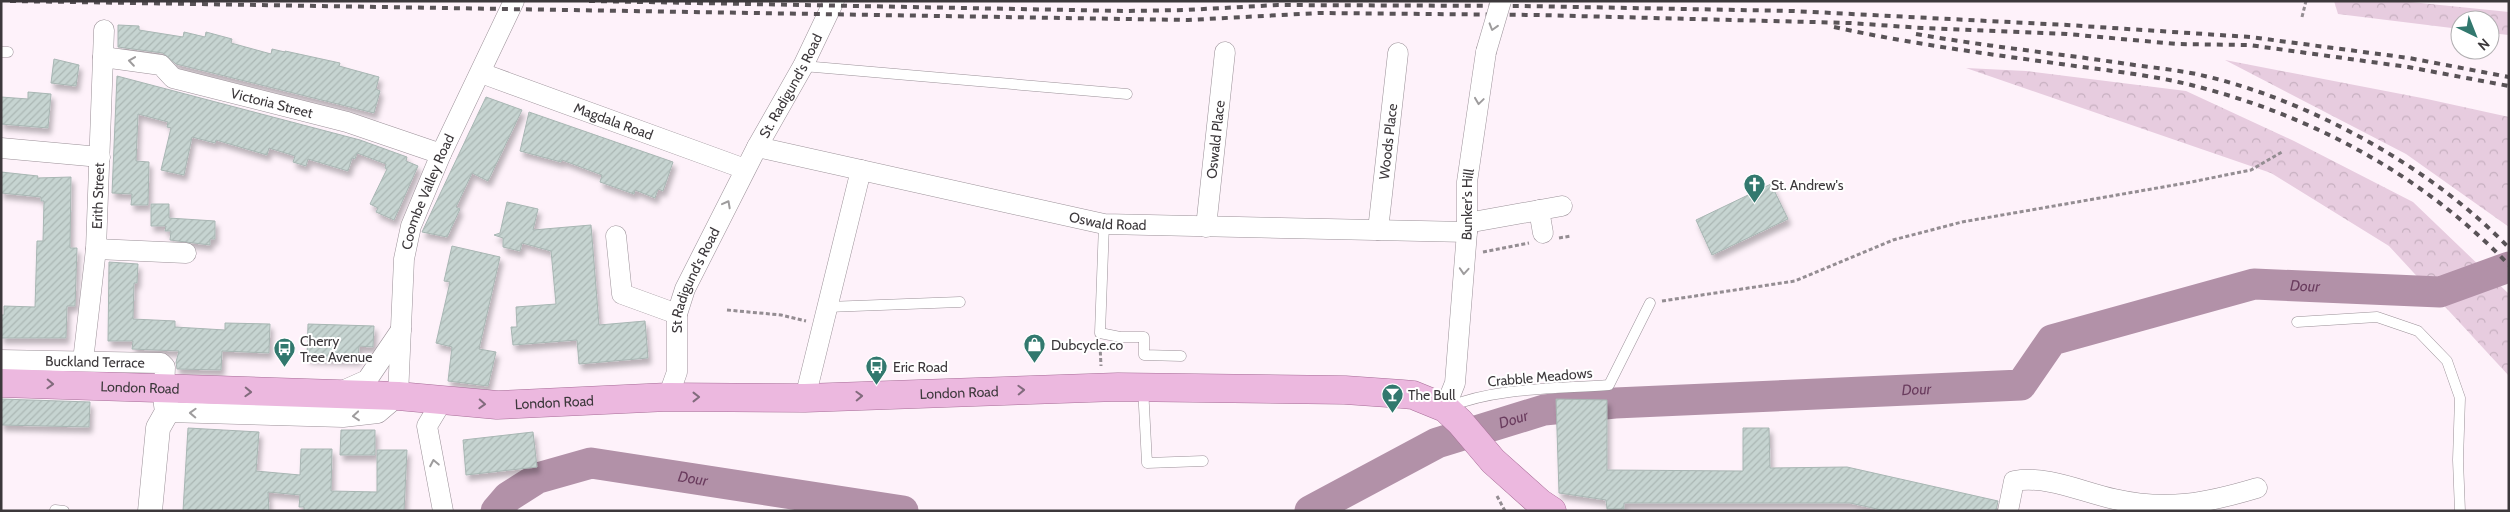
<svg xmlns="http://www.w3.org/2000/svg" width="2510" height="512" font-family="Cabin,sans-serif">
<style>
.forest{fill:url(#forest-crowns)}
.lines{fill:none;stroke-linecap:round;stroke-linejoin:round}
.river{stroke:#b291a8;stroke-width:31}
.building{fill:url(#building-hatch);stroke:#a8b6b3;filter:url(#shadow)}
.service-casing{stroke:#9b9198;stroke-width:11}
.minor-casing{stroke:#9b9198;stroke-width:21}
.tertiary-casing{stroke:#9b9198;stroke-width:25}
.primary-casing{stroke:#a76d97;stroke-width:29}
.path{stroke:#948d92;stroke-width:3;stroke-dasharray:4 2.5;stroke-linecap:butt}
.service{stroke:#fff;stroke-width:10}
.minor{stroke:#fff;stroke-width:20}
.tertiary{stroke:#fff;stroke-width:24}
.primary{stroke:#ecb8df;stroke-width:28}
.rail{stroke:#595357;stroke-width:4;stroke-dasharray:6 6;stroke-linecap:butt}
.minor-bridge-casing{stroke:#9b9198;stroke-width:21;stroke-linecap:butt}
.minor-bridge{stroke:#fff;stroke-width:20}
.oneway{stroke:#9e9c9d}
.oneway2{stroke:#826b7d}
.labels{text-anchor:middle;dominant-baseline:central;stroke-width:4;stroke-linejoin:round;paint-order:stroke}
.street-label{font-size:14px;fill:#3c383b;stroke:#fff}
.poi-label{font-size:14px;fill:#3c383b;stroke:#fff;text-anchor:start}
.water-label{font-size:15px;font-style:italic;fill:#6a3c5e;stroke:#fff}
</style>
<defs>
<pattern id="forest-crowns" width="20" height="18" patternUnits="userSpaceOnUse" patternTransform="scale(1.25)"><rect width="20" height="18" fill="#e7ccdf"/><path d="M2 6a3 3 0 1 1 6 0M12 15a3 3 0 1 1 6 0" fill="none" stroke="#c7b0c0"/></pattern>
<pattern id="building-hatch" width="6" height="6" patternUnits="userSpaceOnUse" patternTransform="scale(1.25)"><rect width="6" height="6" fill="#c6d4d1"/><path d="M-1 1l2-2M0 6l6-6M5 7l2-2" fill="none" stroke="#abb7b4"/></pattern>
<filter id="shadow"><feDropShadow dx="3" dy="5.5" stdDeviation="2.5" flood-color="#0004"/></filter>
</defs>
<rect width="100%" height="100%" fill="#fef2fa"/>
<g class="forest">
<polygon points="2334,1 2401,1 2509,12 2509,35 2490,33 2490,20 2460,20 2460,29 2338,14"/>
<polygon points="2225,60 2427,99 2509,117 2509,227 2406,154"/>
<polygon points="1966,68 2026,71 2186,91 2294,141 2413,202 2509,294 2509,376 2389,246 2271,173"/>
</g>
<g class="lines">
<g class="river">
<path id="s1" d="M 496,511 L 508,497 L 538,478 L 591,463 L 903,511"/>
<path id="s2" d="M 1310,511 L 1437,443 L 1544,410 L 1615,403 L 2021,385 L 2052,340 L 2254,284 L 2440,292 L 2509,267"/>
</g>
</g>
<g class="building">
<polygon points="118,25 139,26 139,30 183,37 184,32 205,37 206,32 232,39 231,43 271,54 272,49 285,52 285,51 340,63 339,66 379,77 376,89 380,91 374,113 176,64 163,53 118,47"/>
<polygon points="54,59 79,65 76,86 51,83"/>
<polygon points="117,76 360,140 407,157 406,161 418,166 394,220 376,212 378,208 370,204 387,169 385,168 386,164 357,153 355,159 352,158 348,171 308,159 306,166 293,162 295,156 269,148 267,155 216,140 215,143 192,137 184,175 161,170 171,128 167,127 168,122 138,114 136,161 149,162 148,205 131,205 132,194 112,193"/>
<polygon points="28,92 51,94 48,128 1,124 1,97 28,99"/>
<polygon points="486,97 522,110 488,181 472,173 456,207 460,209 447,237 422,232"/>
<polygon points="529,112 673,162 663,191 658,189 655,198 635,190 634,194 600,182 602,175 562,160 561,162 520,151"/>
<polygon points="1,172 38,176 37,178 71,177 70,248 77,248 75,306 67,306 66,338 1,338 1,315 4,315 4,306 35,307 37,241 43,241 44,201 41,201 41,197 1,193"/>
<polygon points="1771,184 1788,219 1712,255 1696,220"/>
<polygon points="507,202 538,209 533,230 591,225 599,325 645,321 648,358 579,364 577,340 513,345 511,327 517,327 516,307 556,304 551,251 522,243 520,251 503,247 503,238 494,235 500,233"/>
<polygon points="151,204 169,204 169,218 215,221 215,239 210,239 210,245 170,240 171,231 165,231 166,226 151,226"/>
<polygon points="452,246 500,257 479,349 496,352 488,386 448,381 452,347 436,343 450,282 444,281"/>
<polygon points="109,262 138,264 137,283 134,283 133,319 175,321 175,327 225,330 225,323 270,324 269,353 222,351 221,370 177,369 176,362 179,351 132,349 133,341 108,341"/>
<polygon points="308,324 374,326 373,347 359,346 358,360 307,358"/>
<polygon points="1,399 90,402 89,427 1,425"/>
<polygon points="1556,399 1607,400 1607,470 1743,471 1743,428 1769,428 1770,468 1847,467 1998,501 1996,511 1886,511 1850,503 1624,503 1624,509 1607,509 1606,500 1559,493"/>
<polygon points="188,428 259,432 256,471 300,475 301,449 332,449 331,491 377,492 377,450 407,450 404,511 304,511 304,507 299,507 300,495 268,492 269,511 183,511"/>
<polygon points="341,430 375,430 375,455 340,455"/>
<polygon points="533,432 537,467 466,475 463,440"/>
</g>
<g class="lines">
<defs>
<g id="service">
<polyline points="1,52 8,52"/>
<polyline points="803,66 1127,94"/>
<polyline points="1104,224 1100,333 1120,337 1144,337 1144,355 1181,356"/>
<polyline points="827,307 960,302"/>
<polyline points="2297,322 2377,317 2418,331 2447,361 2460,398 2458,460 2460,511"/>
<polyline points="1143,387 1147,463 1203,461"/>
<path d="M 1448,407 C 1497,387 1556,389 1609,385 L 1650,303"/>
<polyline points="55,510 64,511"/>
</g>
<g id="minor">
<path id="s3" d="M 103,57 L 161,65 L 173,78 L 347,122 L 441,154"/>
<path id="s4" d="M 481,73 L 745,169"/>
<path id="s5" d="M 757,147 L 1104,224 L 1467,232"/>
<polyline points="1,148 100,157"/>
<polyline points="1539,210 1543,233"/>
<polyline points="1467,223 1562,206"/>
<path id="s6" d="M 1206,227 L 1225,52"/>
<path id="s7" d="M 1378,230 L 1398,53"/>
<polyline points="616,236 622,294 677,314"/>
<polyline points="96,249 186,253"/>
<path id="s8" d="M 1,360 L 161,363 L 165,367 L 164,390"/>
<path id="s9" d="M 83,361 L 96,249 L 104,30"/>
<polyline points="340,392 367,380 401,330"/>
<path id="s10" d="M 668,397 L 677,372 L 677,314 L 685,289 L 757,147 L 803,66 L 834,1"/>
<polyline points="805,398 861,170"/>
<polyline points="442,401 427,426 443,511"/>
<path id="s11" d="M 1445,408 L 1455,383 L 1467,232 L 1467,182 L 1486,52"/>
<path id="s12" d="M 167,412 L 343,417 L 378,413 L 398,396 L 404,259 L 411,226 L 441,154 L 514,1"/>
<path d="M 2008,511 L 2014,481 C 2047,475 2082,492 2114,499 C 2167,511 2207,503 2257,488"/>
</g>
<polyline id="tertiary" points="150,511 158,428 167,412 164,390"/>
<g id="primary">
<path id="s13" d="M 1,383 L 398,396 L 497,405 L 668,397 L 805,398 L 1118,387 L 1345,390 L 1402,394 L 1413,395 L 1445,408 L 1460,422 L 1493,461 L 1540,503 L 1552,511"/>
</g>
</defs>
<use href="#service" class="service-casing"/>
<use href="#minor" class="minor-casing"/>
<use href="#tertiary" class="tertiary-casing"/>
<use href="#primary" class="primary-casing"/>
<g class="path">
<polyline points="2302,17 2306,1"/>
<polyline points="1559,238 1571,236"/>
<polyline points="1483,252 1529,243"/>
<polyline points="1662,301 1795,281 1893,240 1962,222 2186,183 2251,170 2282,152"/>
<polyline points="727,310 781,315 806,321"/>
<polyline points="1100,345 1101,366"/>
<polyline points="1497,496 1505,511"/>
</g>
<use href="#service" class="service"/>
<use href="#minor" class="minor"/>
<use href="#tertiary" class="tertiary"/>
<use href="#primary" class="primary"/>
<g class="rail">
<polyline points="10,1 1188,20 1319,13 1537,15 1850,23 1922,28 2067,34 2177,44 2249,45 2408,67 2509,86"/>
<polyline points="589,1 1125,11 1186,10 1278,5 1524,6 1793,11 2067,25 2250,37 2409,58 2509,77"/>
<path d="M 1834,27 C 1907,43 1980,53 2054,63 C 2101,70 2149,74 2195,86 C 2313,116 2424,176 2509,265"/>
<path d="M 1916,34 C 1984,46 2053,53 2121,63 C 2146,67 2171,69 2196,74 C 2304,97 2432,167 2509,248"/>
</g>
<defs>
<polyline id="minor-bridge" points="1486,52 1501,1"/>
</defs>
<use href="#minor-bridge" class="minor-bridge-casing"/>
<use href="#minor-bridge" class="minor-bridge"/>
</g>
<defs><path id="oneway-chevron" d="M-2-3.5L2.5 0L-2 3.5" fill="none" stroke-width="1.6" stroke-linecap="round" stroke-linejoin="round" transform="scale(1.25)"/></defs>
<g class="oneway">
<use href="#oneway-chevron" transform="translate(1493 27) rotate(107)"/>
<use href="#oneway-chevron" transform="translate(132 61) rotate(-172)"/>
<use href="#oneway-chevron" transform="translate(1479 101) rotate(98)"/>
<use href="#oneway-chevron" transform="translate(727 204) rotate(-62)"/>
<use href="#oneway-chevron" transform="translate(1464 271) rotate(94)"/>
<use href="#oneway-chevron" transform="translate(193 413) rotate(-178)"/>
<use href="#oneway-chevron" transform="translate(356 416) rotate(175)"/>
<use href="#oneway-chevron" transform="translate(434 463) rotate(-101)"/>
</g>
<g class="oneway2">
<use href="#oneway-chevron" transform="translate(50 384) rotate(2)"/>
<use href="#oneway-chevron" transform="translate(1021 390) rotate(-2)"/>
<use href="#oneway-chevron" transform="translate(248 392) rotate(2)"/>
<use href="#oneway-chevron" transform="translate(859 396) rotate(-2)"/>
<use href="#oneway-chevron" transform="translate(696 397)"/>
<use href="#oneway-chevron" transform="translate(482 404) rotate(3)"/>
</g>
<defs>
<symbol id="church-pin" viewBox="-11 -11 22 30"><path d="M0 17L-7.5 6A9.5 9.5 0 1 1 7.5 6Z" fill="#32786e" stroke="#fff"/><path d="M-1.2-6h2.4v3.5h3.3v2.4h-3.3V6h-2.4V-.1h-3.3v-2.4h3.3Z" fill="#fff"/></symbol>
<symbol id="shop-pin" viewBox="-11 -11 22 30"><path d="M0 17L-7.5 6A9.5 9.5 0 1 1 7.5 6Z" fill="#32786e" stroke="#fff"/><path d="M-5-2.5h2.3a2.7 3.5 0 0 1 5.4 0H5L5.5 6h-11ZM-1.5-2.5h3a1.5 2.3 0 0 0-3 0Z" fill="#fff"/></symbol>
<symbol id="bus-pin" viewBox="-11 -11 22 30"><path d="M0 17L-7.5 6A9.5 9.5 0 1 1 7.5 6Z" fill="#32786e" stroke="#fff"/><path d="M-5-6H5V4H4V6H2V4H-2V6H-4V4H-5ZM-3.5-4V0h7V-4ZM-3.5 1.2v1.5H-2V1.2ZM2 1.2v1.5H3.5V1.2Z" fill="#fff"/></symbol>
<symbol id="bar-pin" viewBox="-11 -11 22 30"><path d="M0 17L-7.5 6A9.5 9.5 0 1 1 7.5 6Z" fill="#32786e" stroke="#fff"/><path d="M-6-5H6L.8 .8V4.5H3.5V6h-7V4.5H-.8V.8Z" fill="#fff"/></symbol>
</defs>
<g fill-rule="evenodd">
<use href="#church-pin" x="1742" y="172" width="25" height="34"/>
<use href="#shop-pin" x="1022" y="332" width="25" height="34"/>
<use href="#bus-pin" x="272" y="336" width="25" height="34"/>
<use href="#bus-pin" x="864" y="354" width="25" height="34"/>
<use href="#bar-pin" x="1380" y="382" width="25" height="34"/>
</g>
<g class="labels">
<g class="street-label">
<text stroke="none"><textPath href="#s10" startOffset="340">St. Radigund's Road</textPath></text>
<text stroke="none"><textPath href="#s3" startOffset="178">Victoria Street</textPath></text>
<text stroke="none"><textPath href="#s4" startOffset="141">Magdala Road</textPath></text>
<text stroke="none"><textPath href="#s6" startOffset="88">Oswald Place</textPath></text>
<text stroke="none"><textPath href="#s7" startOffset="89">Woods Place</textPath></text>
<text stroke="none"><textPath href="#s12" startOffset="446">Coombe Valley Road</textPath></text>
<text stroke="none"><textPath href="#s9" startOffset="166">Erith Street</textPath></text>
<text stroke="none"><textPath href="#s11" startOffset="206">Bunker's Hill</textPath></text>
<text stroke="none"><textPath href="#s5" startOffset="359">Oswald Road</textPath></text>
<text stroke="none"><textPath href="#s10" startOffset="122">St Radigund's Road</textPath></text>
<text stroke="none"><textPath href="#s8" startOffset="94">Buckland Terrace</textPath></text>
<text transform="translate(1540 377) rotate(-5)">Crabble Meadows</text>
<text stroke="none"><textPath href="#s13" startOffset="139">London Road</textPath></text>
<text stroke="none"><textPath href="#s13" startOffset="959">London Road</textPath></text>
<text stroke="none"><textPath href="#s13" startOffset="554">London Road</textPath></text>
</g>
<g class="poi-label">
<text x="1771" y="185">St. Andrew's</text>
<text x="300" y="341">Cherry<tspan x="300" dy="16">Tree Avenue</tspan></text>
<text x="1051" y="345">Dubcycle.co</text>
<text x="893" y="367">Eric Road</text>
<text x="1408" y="395">The Bull</text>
</g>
<g class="water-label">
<text stroke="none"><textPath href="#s2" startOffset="1049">Dour</textPath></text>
<text stroke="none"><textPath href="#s2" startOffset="629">Dour</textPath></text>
<text stroke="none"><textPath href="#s2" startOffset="224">Dour</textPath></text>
<text stroke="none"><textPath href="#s1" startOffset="212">Dour</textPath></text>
</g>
</g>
<rect width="2510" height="512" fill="none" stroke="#3c383b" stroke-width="5"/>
<g transform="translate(2475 35) rotate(137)"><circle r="24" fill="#ffffff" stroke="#b1afb1"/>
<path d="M0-4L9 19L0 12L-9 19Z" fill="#32786e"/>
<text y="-8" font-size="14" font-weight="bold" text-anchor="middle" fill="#3c383b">N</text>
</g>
</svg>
